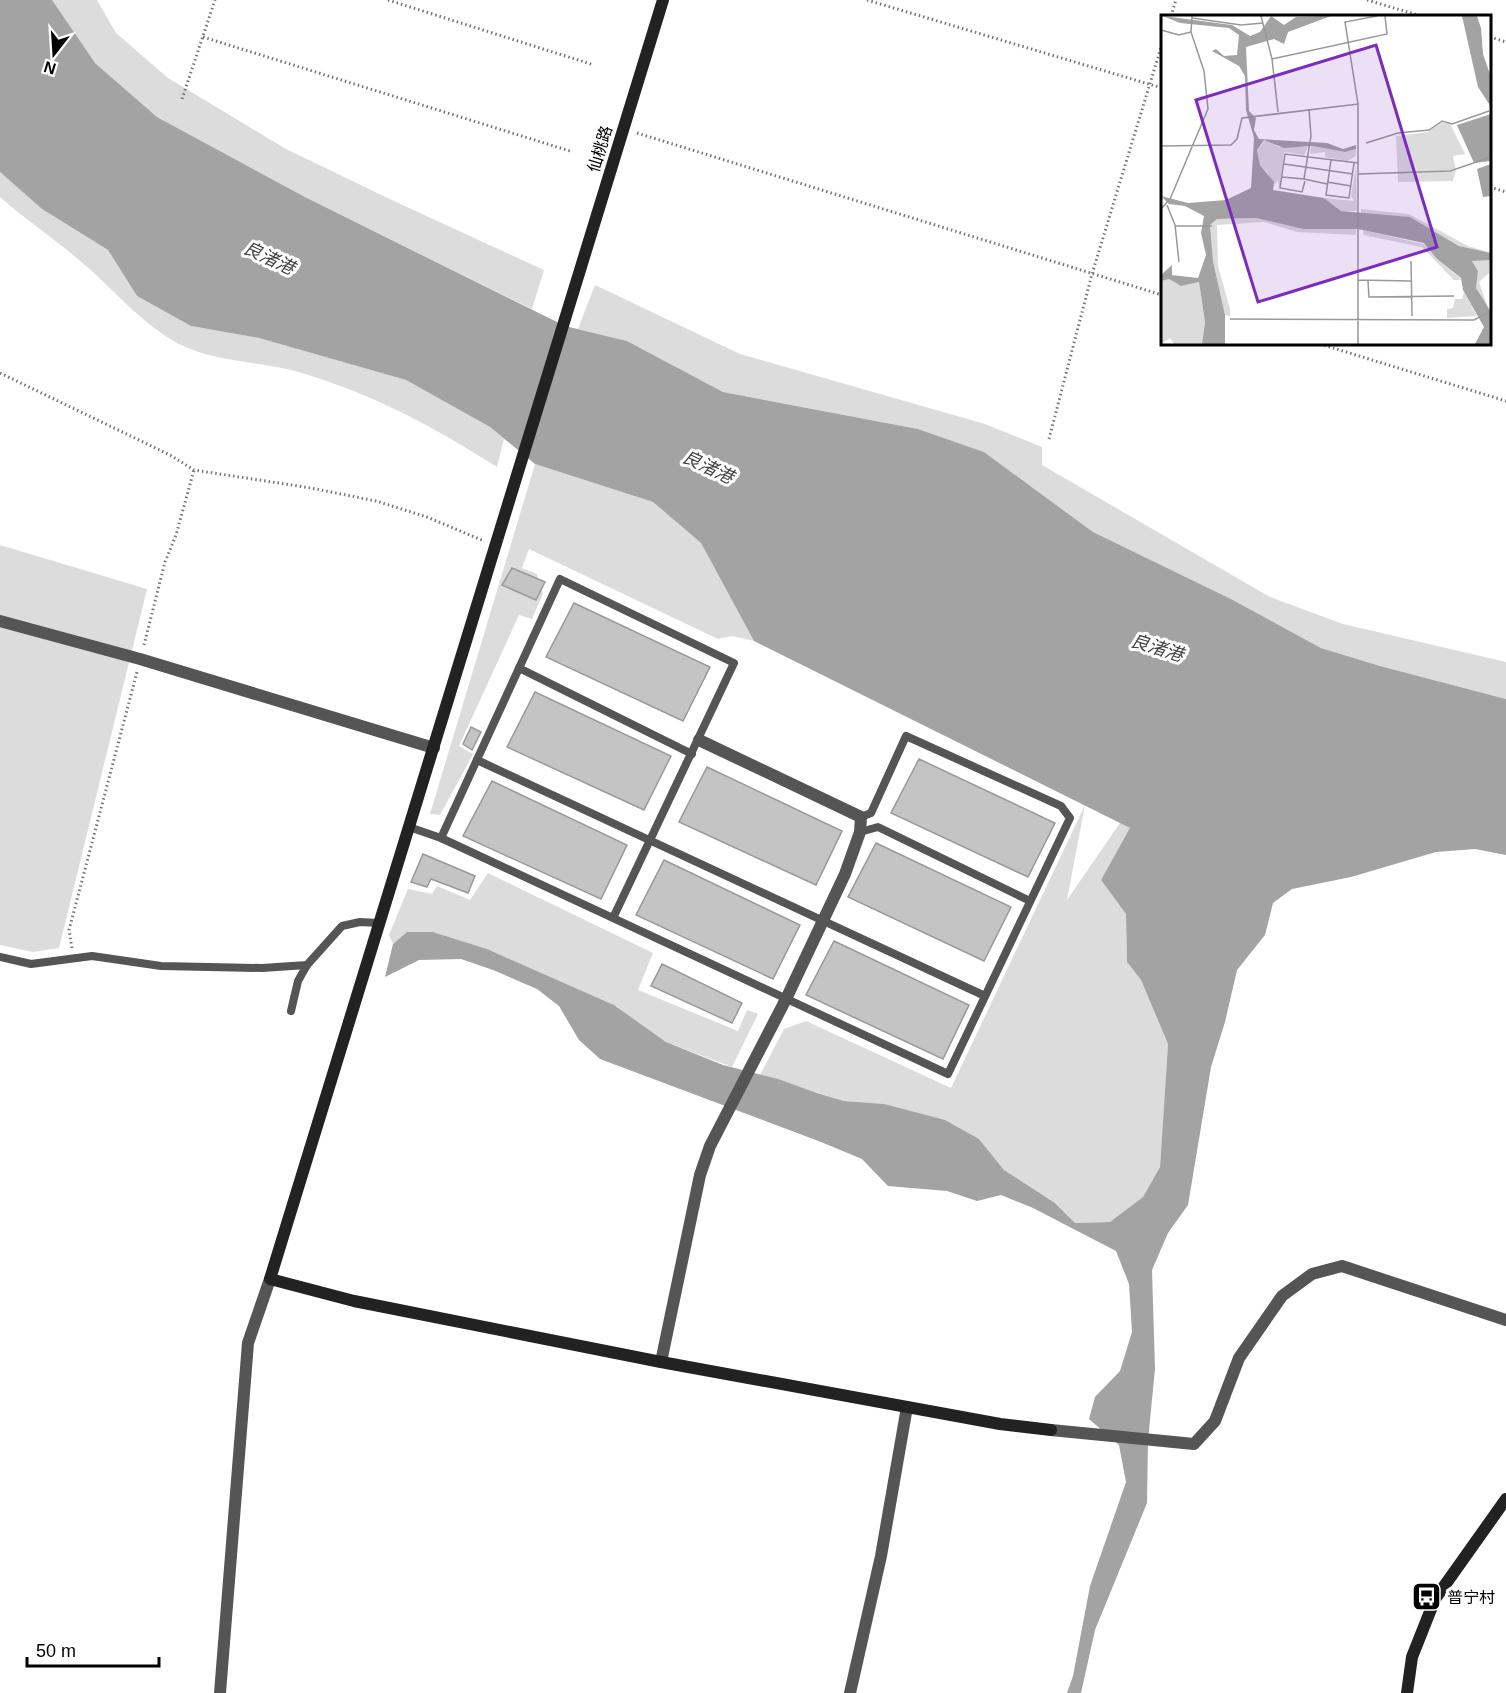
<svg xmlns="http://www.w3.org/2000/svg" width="1506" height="1693" font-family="Arial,'Noto Sans SC',sans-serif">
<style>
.green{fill:#dcdcdc}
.water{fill:#a3a3a3}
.building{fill:#c4c4c4;stroke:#999;stroke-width:1.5}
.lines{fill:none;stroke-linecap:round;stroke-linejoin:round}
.path{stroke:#777;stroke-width:3;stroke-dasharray:1.5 3;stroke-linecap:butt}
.lane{stroke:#555;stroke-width:8}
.street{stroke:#555;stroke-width:12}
.secondary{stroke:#222;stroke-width:12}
.labels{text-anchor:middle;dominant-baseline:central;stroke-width:6;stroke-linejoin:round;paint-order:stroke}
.street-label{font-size:16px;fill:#000;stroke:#fff}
.poi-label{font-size:16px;fill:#000;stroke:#fff;text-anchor:start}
.water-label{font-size:18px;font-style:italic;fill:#444;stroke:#fff}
.inset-road{fill:none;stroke:#999;stroke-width:1.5}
.view{fill:#7b2cbf;fill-opacity:0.15;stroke:#7b2cbf;stroke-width:3}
.inset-edge{fill:none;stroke:#000;stroke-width:3}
</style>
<rect width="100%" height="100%" fill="#fff"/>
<g class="green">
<polygon points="52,0 97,0 116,33 168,78 286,149 396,202 544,270 532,309 305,197 157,117 71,42"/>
<path d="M 0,172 L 42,209 L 108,250 L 137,296 L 191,326 L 259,338 L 406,380 L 490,427 L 504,439 L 497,467 C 434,427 375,395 302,373 C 262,361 217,363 179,344 C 142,324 116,292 85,265 C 58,241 27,221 0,197 Z"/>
<polygon points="595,285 740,354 985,424 1042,447 1042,465 1270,597 1343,624 1506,662 1506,699 1380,666 1321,648 1231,599 1093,532 984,452 918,429 723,392 627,341 578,329"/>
<polygon points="535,464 653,502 701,543 754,641 732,636 718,639 529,549 522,568 537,574 543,594 532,619 519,615 459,746 473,754 440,815 430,814"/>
<polygon points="0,545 147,589 59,948 33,952 0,945"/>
<polygon points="1085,805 1067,900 1120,823 1131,828 1101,880 1126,914 1127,962 1141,980 1168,1044 1160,1167 1143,1197 1111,1222 1075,1223 1055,1203 1004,1170 979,1139 884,1104 844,1101 760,1075 784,1029 806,1021 951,1088"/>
<polygon points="488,873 653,953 638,990 738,1031 747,1010 758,1014 732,1067 666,1042 614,1005 487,949 433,932 407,932 393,944 389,935 408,889 432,894 437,886 470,900"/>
</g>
<polygon class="water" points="0,0 52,0 95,63 157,117 305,197 565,326 627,341 723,392 918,429 984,452 1093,532 1231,599 1321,648 1380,666 1506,699 1506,855 1475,849 1436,852 1351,877 1292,889 1273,903 1265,935 1237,970 1225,1022 1211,1067 1188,1205 1168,1233 1152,1270 1155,1369 1148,1440 1147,1503 1095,1630 1081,1693 1067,1693 1073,1676 1090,1586 1126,1482 1119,1445 1089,1419 1095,1397 1120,1371 1132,1332 1129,1284 1116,1251 1033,1208 1001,1195 977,1201 947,1191 888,1186 862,1159 821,1142 600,1059 579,1040 559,1006 537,989 493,970 461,959 419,960 385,977 393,944 407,932 433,932 487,949 614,1005 666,1042 723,1065 778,1079 817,1093 844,1101 884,1104 945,1120 979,1139 1004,1170 1055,1203 1075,1223 1110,1222 1143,1197 1160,1167 1168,1044 1141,980 1127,962 1126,914 1101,880 1130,828 754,641 701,543 653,502 535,464 490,427 406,380 259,338 191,326 137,296 108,250 42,209 0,172"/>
<g class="building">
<polygon points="512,568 545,582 536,600 502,585"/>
<polygon points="574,603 710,667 683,721 546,657"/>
<polygon points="535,692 671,756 644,810 507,747"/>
<polygon points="471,727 481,732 472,750 463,744"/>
<polygon points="919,759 1055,823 1028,877 891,813"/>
<polygon points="707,767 842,831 816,885 679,822"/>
<polygon points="492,781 627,845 601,899 463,836"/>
<polygon points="876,843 1011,907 984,961 848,897"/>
<polygon points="423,854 475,876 468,893 431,879 427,887 411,882"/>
<polygon points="664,860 800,925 773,979 636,915"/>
<polygon points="834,941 969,1005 943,1059 806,995"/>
<polygon points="662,964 742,1003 732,1023 651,986"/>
</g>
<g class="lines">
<g class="path">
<polyline points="388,0 594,65"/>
<polyline points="867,0 1162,88"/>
<polyline points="1367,0 1421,16"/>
<polyline points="1171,16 1176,0"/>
<polyline points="203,37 570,151"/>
<polyline points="1490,37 1506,42"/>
<polyline points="182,99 215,0"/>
<polyline points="637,133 1162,295"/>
<polyline points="1490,187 1506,192"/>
<polyline points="1320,344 1506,401"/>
<polyline points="0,373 170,455 194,470 311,488 376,501 427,517 484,541"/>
<polyline points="1049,439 1092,274 1162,44"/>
<polyline points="144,645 165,562 176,535 194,470"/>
<polyline points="72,948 69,930 137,672"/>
</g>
<g class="lane">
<polyline points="519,668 692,754"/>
<polyline points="477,760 985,996"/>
<polyline points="409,827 441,838 948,1074 1070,818 1061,806 906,736 871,813 861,817"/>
<polyline points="860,832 878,827 1030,901"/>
<polyline points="441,838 560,579 734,663 613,918"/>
<polyline points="0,957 31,964 92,956 161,966 262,968 307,965"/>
<polyline points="291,1011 298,981 307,965 342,926 360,922 379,923"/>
</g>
<g class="street">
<polyline points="0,621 140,659 434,748"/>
<polyline points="661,1362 700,1175 710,1146 786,999 845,874 860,832 861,817 699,740"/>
<polyline points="1051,1430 1194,1444 1215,1421 1239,1358 1282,1296 1312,1274 1342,1266 1506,1320"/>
<polyline points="220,1693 248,1343 270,1279"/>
<polyline points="850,1693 881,1556 907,1407"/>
</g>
<g class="secondary">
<polyline points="663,0 270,1279 354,1301 661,1362 1000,1424 1051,1430"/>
<polyline points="1407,1693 1412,1657 1435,1599 1506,1499"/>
</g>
</g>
<defs>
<symbol id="bus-square" viewBox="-11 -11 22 22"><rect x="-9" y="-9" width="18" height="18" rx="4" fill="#000" stroke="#fff"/><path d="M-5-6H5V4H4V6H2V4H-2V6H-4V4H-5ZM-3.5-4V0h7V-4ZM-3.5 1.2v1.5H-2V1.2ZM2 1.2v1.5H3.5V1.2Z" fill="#fff"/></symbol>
</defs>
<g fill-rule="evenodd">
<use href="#bus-square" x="1410" y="1580" width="33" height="33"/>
</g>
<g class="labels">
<g class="street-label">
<text transform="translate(600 149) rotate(-73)">仙桃路</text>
</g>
<g class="poi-label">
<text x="1447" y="1597">普宁村</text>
</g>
<g class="water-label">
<text transform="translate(269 258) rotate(25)">良渚港</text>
<text transform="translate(708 467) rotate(25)">良渚港</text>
<text transform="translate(1157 648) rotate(17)">良渚港</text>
</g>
</g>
<g transform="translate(1161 15)">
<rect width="330" height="330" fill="#fff"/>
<path d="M 280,107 L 289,109 L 304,139 L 292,141 L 295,155 L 292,166 L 237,167 L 235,121 L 267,117 ZM 104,125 L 118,132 L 147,132 L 143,140 L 123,137 L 118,175 L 117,165 L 111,174 L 107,158 L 99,150 L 96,135 ZM 150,131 L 184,137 L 195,134 L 195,141 L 186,146 L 164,142 L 164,137 L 149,139 ZM 195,151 L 196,196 L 180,196 L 163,183 L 193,186 L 190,181 ZM 200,194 L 248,199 L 307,231 L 330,238 L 298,231 L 249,202 L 214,201 L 200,198 ZM 95,203 L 142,214 L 195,214 L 195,220 L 136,217 L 103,207 L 56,210 L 57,251 L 69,294 L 69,301 L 64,300 L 52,246 L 49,210 L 56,204 ZM 202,215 L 266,230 L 276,244 L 301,265 L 293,265 L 261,232 L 202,220 ZM 328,243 L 328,258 L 318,267 L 328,296 L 315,273 L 317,256 L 311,246 ZM 8,264 L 20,271 L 38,267 L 44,307 L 41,329 L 13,329 L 9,323 L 0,329 L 0,266 ZM 303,277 L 316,301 L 286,303 L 286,294 L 292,293 L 294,284 L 301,284 Z" fill="#dcdcdc"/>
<path d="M 2,1 L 71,10 L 89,21 L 99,17 L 110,1 L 123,10 L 135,2 L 170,1 L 127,17 L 123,29 L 113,24 L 85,32 L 88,96 L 95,103 L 93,115 L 98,124 L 166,128 L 182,134 L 195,130 L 195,134 L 184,137 L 151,131 L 123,133 L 103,125 L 96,135 L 99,150 L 113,167 L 112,175 L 163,183 L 180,196 L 249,202 L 298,231 L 330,238 L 330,245 L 311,246 L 317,256 L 315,273 L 330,297 L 330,329 L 314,329 L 323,312 L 302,275 L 300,263 L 276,244 L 263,228 L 197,214 L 142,214 L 95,203 L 56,204 L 49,210 L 52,246 L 64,300 L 64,329 L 41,329 L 44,307 L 38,267 L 20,271 L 8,264 L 0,266 L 0,260 L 11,250 L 11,260 L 37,263 L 45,240 L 40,218 L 43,201 L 24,191 L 8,189 L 0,181 L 27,188 L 65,185 L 90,173 L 93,123 L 85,95 L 84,61 L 78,51 L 51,36 L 55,34 L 63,41 L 76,40 L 78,20 L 68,13 L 19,8 ZM 301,1 L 316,1 L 320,13 L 322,39 L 330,62 L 330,92 L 317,72 ZM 330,99 L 330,146 L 313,148 L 296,110 ZM 330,149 L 330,181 L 322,182 L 316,154 Z" fill="#a3a3a3"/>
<path class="inset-road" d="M 100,1 L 111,44 L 117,97M 31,3 L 80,10 L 102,8M 0,15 L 18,20 L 30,17M 111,44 L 226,19 L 224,1M 197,89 L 184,7 L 216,1M 148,94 L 150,121 L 143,164 L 166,169M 205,128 L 237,118 L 268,115 L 281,106 L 291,109 L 328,96M 0,131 L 70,130 L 76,124 L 81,103 L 197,89 L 197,329M 170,145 L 165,180 L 188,183 L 193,148M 123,149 L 192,159M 197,159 L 289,156 L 330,142M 121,162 L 143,164M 144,166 L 141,177 L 119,173 L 124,139 L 197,148M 166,167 L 190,171M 6,190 L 14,210 L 18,247M 0,194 L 9,184 L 47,94 L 43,56 L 30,17 L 31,1M 14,211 L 51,211M 250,246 L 251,301M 197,265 L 250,266M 207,266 L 208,282 L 293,281M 69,304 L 313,305 L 330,296"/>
<path class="view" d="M 215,30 L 276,232 L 97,287 L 35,85 Z"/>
<rect width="330" height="330" class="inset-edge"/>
</g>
<g transform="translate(54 54) rotate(197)" stroke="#ffffff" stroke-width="4.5" paint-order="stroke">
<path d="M0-4.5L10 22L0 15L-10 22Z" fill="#000000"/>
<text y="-9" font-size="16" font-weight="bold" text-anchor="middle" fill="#000000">N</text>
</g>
<path d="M27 1657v9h132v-9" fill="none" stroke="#000000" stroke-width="3"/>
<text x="36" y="1657" font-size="18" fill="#000000" stroke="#ffffff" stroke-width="4.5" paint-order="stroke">50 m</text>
</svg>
